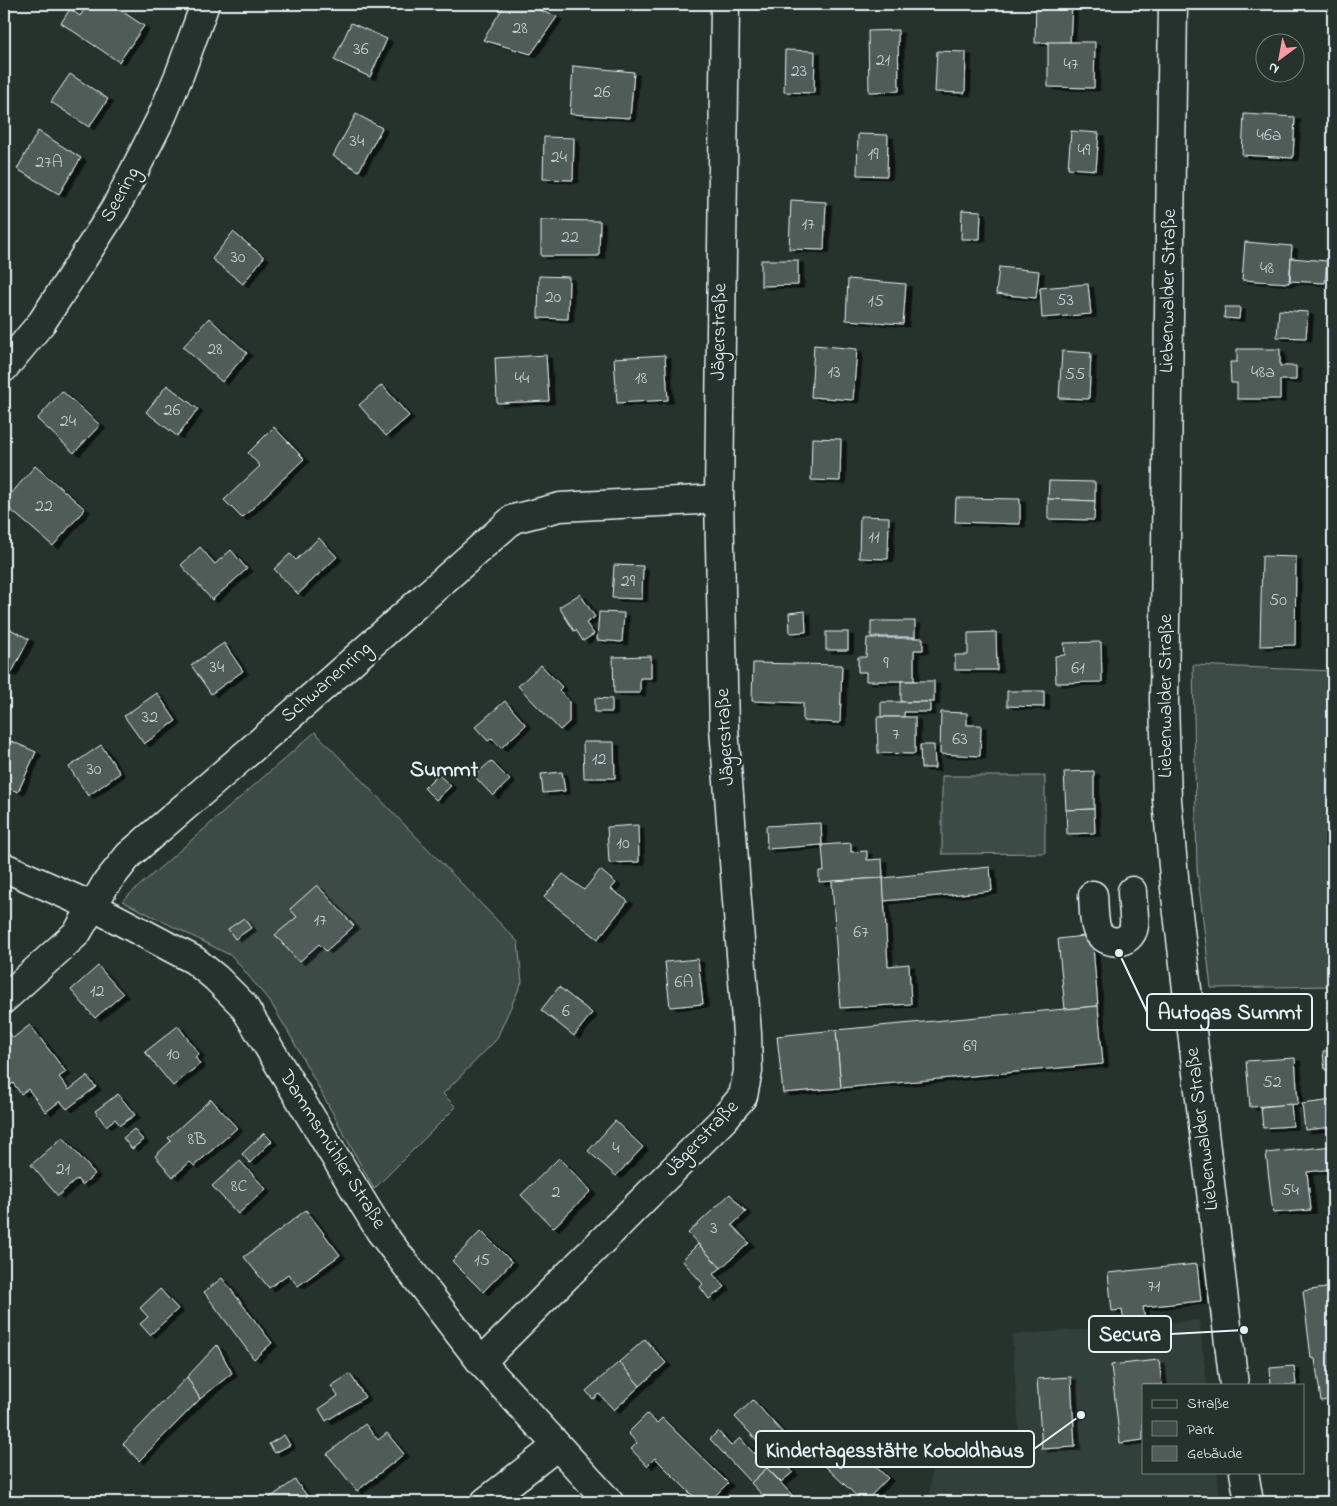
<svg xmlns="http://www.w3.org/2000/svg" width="1337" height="1506" font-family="'Indie Flower',sans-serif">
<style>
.built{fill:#333f3a}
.green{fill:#3e4b47;stroke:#939ea0}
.building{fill:#505c59;stroke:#e8f1f8;filter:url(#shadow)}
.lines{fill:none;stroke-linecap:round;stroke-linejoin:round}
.minor-casing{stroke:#e8f1f8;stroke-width:31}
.major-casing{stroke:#e8f1f8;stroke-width:31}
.minor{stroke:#26332d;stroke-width:28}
.major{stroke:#26332d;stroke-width:28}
.labels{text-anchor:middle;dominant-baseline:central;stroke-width:5;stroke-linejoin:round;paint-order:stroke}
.number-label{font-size:18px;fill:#c2ccd0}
.street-label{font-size:20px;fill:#e8f1f8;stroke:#26332d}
.quarter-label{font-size:22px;font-weight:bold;fill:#e8f1f8;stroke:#26332d}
.leader{fill:none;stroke:#e8f1f8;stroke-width:2}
.callout-dot{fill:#e8f1f8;stroke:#26332d;stroke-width:2}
.callout{fill:#26332d;stroke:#e8f1f8;stroke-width:2}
.callout-label{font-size:21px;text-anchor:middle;font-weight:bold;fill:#e8f1f8}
</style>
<defs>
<filter id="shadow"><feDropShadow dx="5.5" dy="3" stdDeviation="0" flood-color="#0009"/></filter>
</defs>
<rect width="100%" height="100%" fill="#26332d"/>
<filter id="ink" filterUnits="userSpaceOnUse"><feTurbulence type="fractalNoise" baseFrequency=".02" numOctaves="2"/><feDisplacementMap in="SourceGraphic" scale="10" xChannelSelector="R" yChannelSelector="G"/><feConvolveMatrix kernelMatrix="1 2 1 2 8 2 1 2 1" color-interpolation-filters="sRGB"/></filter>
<g filter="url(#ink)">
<polygon class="built" points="1199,1320 1207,1385 1143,1385 1143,1472 1217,1472 1221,1502 929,1502 933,1449 1020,1446 1012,1335"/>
<g class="green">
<polygon points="1193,665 1333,671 1333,986 1211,988 1197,869"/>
<polygon points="315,732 518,942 522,982 496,1040 443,1094 456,1107 374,1189 290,1035 271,1003 232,956 122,901"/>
<polygon points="942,776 1045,776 1045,853 942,854"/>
</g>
<g class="building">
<polygon points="88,4 111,4 144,26 119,62 61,23 70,9 80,16"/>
<polygon points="505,4 524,4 557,17 531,54 483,40"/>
<polygon points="1036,4 1072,4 1070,42 1035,43"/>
<polygon points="351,23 387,39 370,77 334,60"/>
<polygon points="898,30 899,91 869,92 868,31"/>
<polygon points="1048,42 1095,42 1094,88 1048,87"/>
<polygon points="785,50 815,51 814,93 784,92"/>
<polygon points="937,51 966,52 965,93 935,92"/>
<polygon points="573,66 634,72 630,118 570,114"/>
<polygon points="70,74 108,99 89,127 51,102"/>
<polygon points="356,114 382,128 359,171 333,156"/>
<polygon points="1244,114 1295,117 1293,158 1242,155"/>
<polygon points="38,131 81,158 59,194 17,169"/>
<polygon points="1071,131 1099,133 1096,170 1068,168"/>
<polygon points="858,134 888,135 887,176 857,175"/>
<polygon points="544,137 574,138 573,180 543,179"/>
<polygon points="791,200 826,202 824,250 789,249"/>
<polygon points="962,210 981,211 980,239 961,239"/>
<polygon points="541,220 600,221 599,256 541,256"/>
<polygon points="233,232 264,257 243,284 212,259"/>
<polygon points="1245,242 1292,246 1289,283 1242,280"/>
<polygon points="1291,258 1327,261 1325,283 1290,281"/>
<polygon points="761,260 798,260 798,285 761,286"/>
<polygon points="999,267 1039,271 1036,298 996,294"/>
<polygon points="539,276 569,277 568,319 538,318"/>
<polygon points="848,279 906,284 903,324 846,320"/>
<polygon points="1088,284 1091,314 1042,318 1040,288"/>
<polygon points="1225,307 1240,307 1239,319 1224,318"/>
<polygon points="1330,307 1333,307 1333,354 1328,354"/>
<polygon points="1279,310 1308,312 1306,338 1277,337"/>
<polygon points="209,318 247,353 222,382 183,347"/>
<polygon points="814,345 857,349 853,400 811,397"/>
<polygon points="1237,349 1280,349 1280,366 1296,366 1296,380 1280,380 1280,399 1237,399 1237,383 1231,383 1230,362 1237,362"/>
<polygon points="1062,351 1091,353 1089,399 1059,398"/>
<polygon points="546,355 549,401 497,403 495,358"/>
<polygon points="665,355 668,400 617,403 614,358"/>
<polygon points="167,385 198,409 177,436 146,412"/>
<polygon points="382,385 409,416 386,436 359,405"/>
<polygon points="62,391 100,425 74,453 37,419"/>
<polygon points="274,427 304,459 242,518 224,500 260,466 248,453"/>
<polygon points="812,438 841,439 840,481 811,480"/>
<polygon points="35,466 85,509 53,546 4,504 4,502"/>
<polygon points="1049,481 1095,482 1095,501 1048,499"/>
<polygon points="956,498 1020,499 1020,524 955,522"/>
<polygon points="1048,499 1095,501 1094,520 1048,519"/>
<polygon points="860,516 889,517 888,559 859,558"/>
<polygon points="319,538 337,557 298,594 274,569 290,554 296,560"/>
<polygon points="200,547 215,564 231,550 247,569 212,600 181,565"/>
<polygon points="1262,556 1296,557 1295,645 1260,646"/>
<polygon points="614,565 643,566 642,599 612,598"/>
<polygon points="580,594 595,617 586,623 594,634 583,641 576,630 574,631 559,607"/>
<polygon points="805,611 806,632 790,633 789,613"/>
<polygon points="599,612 624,613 622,642 597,640"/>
<rect x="871" y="621" width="44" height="16"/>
<polygon points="4,626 29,639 11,674 4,670"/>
<rect x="826" y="632" width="22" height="18"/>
<polygon points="996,632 997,670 955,670 955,655 968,655 968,633"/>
<polygon points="867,638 923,638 923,650 914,650 914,681 866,681 866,672 858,672 858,657 866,657"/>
<polygon points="1101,642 1102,682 1056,683 1055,656 1065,655 1064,643"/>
<polygon points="224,643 243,671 211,694 191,665"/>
<polygon points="651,656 651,678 640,678 640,693 614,693 613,657"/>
<polygon points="753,663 842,665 840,723 803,721 803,703 752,701"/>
<polygon points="541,665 562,687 559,690 569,701 569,722 560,730 518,686"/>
<rect x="901" y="681" width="33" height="21"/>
<polygon points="1007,691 1044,691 1044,707 1007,706"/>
<polygon points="157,693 176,721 144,744 124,716"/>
<polygon points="595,698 612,699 612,712 595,712"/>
<polygon points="505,701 526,725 501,748 492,738 488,741 475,727"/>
<polygon points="881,702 930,702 930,712 904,712 904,717 881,717"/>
<polygon points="941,712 967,713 967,725 981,725 980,756 940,754"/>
<polygon points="877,717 915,717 915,754 878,753"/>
<polygon points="11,741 36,752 18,792 4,786 4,758"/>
<polygon points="583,742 614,742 615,778 584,778"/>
<polygon points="101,745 120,773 88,796 69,767"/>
<polygon points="920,745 934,745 935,768 921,768"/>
<polygon points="491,761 510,780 493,796 474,776"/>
<polygon points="1094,771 1094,809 1066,810 1064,772"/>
<polygon points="562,772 565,791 543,793 541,774"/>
<polygon points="438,774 451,786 436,800 424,788"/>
<polygon points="1094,809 1095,833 1067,834 1066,810"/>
<polygon points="821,823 822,845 767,849 766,826"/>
<polygon points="638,825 639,862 609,863 607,827"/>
<polygon points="851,843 851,852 867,851 867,860 882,859 883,878 819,882 819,871 824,871 822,845"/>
<polygon points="990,867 992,891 884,901 883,878"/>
<polygon points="600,870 616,883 611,889 628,901 598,939 544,897 563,874 584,890"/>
<polygon points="883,878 888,966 909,964 911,1004 840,1008 832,881"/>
<polygon points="317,885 354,926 326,951 319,944 299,962 275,935 297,917 290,909"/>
<polygon points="244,918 251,928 235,939 228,929"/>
<polygon points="1092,935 1098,1006 1065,1009 1058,939"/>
<polygon points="698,959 703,1004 670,1007 665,962"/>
<polygon points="98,966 123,994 95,1018 71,990"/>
<polygon points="559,987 592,1013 574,1036 541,1010"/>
<polygon points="1098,1006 1103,1064 841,1088 836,1030"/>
<polygon points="30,1025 66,1072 59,1077 69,1090 87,1076 96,1087 67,1109 60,1101 46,1112 28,1089 21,1094 13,1083 9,1087 4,1080 4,1062 6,1060 4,1057 4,1036 9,1032 13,1038"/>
<polygon points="178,1026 199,1054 195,1057 200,1064 173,1086 145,1052"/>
<polygon points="836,1030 841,1088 783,1093 777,1036"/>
<polygon points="1333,1050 1333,1069 1325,1070 1323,1051"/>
<polygon points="1295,1058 1298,1104 1250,1107 1246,1061"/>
<polygon points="118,1094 135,1115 120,1125 115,1119 106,1126 95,1111"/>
<polygon points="211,1099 237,1128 194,1166 190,1162 173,1177 155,1156 171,1141 168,1138"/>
<polygon points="1333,1100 1333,1127 1305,1130 1302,1104"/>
<polygon points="1291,1104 1293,1126 1263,1128 1261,1107"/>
<polygon points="615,1121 643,1147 616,1176 588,1151"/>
<polygon points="134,1129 143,1140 132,1149 123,1138"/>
<polygon points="264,1133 272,1141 250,1163 242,1154"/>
<polygon points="63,1137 95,1174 82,1185 77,1179 58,1196 31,1165"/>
<polygon points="1333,1146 1333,1169 1307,1172 1311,1210 1273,1213 1266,1153"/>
<polygon points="559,1158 591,1191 553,1228 521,1195"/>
<polygon points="240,1161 266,1189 238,1214 212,1186"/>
<polygon points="730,1194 746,1212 732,1225 749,1243 721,1268 688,1233"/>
<polygon points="306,1210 340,1255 298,1286 288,1274 269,1288 244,1257"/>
<polygon points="481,1231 512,1262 483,1292 452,1261"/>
<polygon points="698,1244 721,1268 713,1274 725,1287 709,1299 700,1287 703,1284 682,1260"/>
<polygon points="1197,1264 1201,1301 1143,1307 1145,1319 1124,1321 1122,1310 1112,1311 1108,1273"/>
<polygon points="222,1278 272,1343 254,1359 204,1292"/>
<polygon points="1333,1287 1333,1399 1321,1401 1315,1359 1311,1358 1303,1291"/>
<polygon points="160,1289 178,1309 150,1335 140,1324 148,1317 140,1308"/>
<polygon points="645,1339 666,1363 640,1386 619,1362"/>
<polygon points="217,1345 232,1373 200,1399 187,1377"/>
<polygon points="1159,1360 1162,1385 1143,1385 1143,1440 1120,1443 1111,1365"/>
<polygon points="619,1362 640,1386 614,1410 599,1394 593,1399 586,1391"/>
<polygon points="1294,1366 1296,1385 1271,1385 1270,1368"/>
<polygon points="350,1374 365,1397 326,1421 319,1409 338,1396 331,1386"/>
<polygon points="187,1377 200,1399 139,1461 123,1444"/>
<polygon points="1071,1377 1075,1447 1042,1449 1037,1379"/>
<polygon points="753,1400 793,1444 767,1468 754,1453 762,1446 735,1417"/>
<polygon points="647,1414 657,1423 662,1418 728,1483 709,1502 699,1502 655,1458 647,1466 631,1449 637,1443 628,1433"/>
<polygon points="365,1424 378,1440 387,1433 404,1454 357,1491 327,1454"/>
<polygon points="718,1431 731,1446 740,1438 767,1468 751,1483 710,1439"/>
<polygon points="284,1435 290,1445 275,1453 269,1444"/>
<polygon points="848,1441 888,1478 865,1502 863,1502 825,1466"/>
<polygon points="779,1457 793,1472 781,1482 767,1468"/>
<polygon points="767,1468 793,1496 786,1502 769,1502 751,1483"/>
<polygon points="295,1480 312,1502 264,1502"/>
<polygon points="532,1494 539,1502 522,1502"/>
</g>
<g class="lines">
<defs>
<g id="minor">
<polyline points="4,368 42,322 115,209 162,116 180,73 205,4"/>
<polyline points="4,867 94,907 194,960 216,978 243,1005 380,1231 481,1362 609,1502"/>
<path d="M 1093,895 C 1094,905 1093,920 1097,930 C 1105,946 1131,946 1134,926 C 1135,915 1132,902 1132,891"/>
<polyline points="4,999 77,933 105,885 129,855 305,703 513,519 560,507 719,499"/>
<polyline points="481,1362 723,1120 743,1096 748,1071 747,1034 724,728 719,499 725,4"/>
<polyline points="485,1502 557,1446"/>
</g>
<g id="major">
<polyline points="1173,4 1164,701 1167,800 1175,888 1234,1385"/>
<polyline points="1244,1472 1249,1502"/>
</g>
</defs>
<use href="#minor" class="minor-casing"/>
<use href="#major" class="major-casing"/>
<use href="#minor" class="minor"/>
<use href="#major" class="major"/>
</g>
</g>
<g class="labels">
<g class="number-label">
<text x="520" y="29">28</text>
<text x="361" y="50">36</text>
<text x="883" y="61">21</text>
<text x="1071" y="65">47</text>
<text x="799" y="72">23</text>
<text x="602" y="93">26</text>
<text x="1269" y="136">46a</text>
<text x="357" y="142">34</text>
<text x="1084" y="151">49</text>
<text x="873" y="155">19</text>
<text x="559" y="158">24</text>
<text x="49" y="163">27A</text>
<text x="808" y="225">17</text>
<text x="570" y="238">22</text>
<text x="238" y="258">30</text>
<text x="1267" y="269">48</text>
<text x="553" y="298">20</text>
<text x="1065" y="301">53</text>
<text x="876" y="302">15</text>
<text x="215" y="350">28</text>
<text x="834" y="373">13</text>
<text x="1263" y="373">48a</text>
<text x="1075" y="375">55</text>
<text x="522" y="379">44</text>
<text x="641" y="379">18</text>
<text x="172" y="411">26</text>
<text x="68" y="422">24</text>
<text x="44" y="507">22</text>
<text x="874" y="538">11</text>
<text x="628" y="582">29</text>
<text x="1278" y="601">50</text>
<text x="886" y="664">9</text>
<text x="217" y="668">34</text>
<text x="1078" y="669">61</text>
<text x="150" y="718">32</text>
<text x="896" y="735">7</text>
<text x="960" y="740">63</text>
<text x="599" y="760">12</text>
<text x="94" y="770">30</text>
<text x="623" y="844">10</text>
<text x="320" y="921">17</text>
<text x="861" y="933">67</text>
<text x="684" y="983">6A</text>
<text x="97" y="992">12</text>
<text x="566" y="1012">6</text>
<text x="970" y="1047">69</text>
<text x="173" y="1055">10</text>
<text x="1272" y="1083">52</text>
<text x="197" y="1140">8B</text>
<text x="616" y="1149">4</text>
<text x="63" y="1170">21</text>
<text x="239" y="1187">8C</text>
<text x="1290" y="1191">54</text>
<text x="556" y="1193">2</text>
<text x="714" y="1229">3</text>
<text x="482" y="1261">15</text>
<text x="1154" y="1287">71</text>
</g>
<g class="street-label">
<text transform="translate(121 195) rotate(-61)">Seering</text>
<text transform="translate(1169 291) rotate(-89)">Liebenwalder Straße</text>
<text transform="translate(720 332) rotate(-89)">Jägerstraße</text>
<text transform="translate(327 683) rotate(-41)">Schwanenring</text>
<text transform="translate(1166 696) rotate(-90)">Liebenwalder Straße</text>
<text transform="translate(726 737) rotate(-93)">Jägerstraße</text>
<text transform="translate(1203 1129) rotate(-97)">Liebenwalder Straße</text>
<text transform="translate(702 1139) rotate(-46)">Jägerstraße</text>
<text transform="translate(332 1150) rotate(58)">Dammsmühler Straße</text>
</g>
<g class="quarter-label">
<text x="444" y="771">Summt</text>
</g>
</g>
<path class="leader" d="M1119 953L1147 1012M1244 1330L1171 1334M1081 1415L1034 1449"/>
<g class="callout-dot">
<circle cx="1119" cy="953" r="5"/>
<circle cx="1244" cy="1330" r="5"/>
<circle cx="1081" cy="1415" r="5"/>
</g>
<g class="callout">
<rect x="1147" y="994" width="165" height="36" rx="5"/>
<rect x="1089" y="1316" width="82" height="36" rx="5"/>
<rect x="756" y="1431" width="278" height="36" rx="5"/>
</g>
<g class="callout-label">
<text x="1230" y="1019">Autogas Summt</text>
<text x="1130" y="1341">Secura</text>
<text x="895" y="1457">Kindertagesstätte Koboldhaus</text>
</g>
<rect width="1337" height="1506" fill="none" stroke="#26332d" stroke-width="20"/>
<rect x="10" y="10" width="1317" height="1486" fill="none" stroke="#e8f1f8" stroke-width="2" filter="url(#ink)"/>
<rect x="1142" y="1384" width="162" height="90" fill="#26332d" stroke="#747f7e"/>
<rect x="1152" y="1400" width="25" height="8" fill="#26332d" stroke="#747f7e"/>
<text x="1187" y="1408" font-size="15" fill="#e8f1f8">Straße</text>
<rect x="1152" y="1421" width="25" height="15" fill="#3e4b47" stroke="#747f7e"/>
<text x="1187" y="1434" font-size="15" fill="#e8f1f8">Park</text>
<rect x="1152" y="1446" width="25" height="15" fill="#505c59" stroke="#747f7e"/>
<text x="1187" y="1458" font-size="15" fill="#e8f1f8">Gebäude</text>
<g transform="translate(1280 58) rotate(212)"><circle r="24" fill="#26332d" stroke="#747f7e"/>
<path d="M0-4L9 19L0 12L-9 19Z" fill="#ff9aa2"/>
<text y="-8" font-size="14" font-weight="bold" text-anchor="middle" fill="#e8f1f8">N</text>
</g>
</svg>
